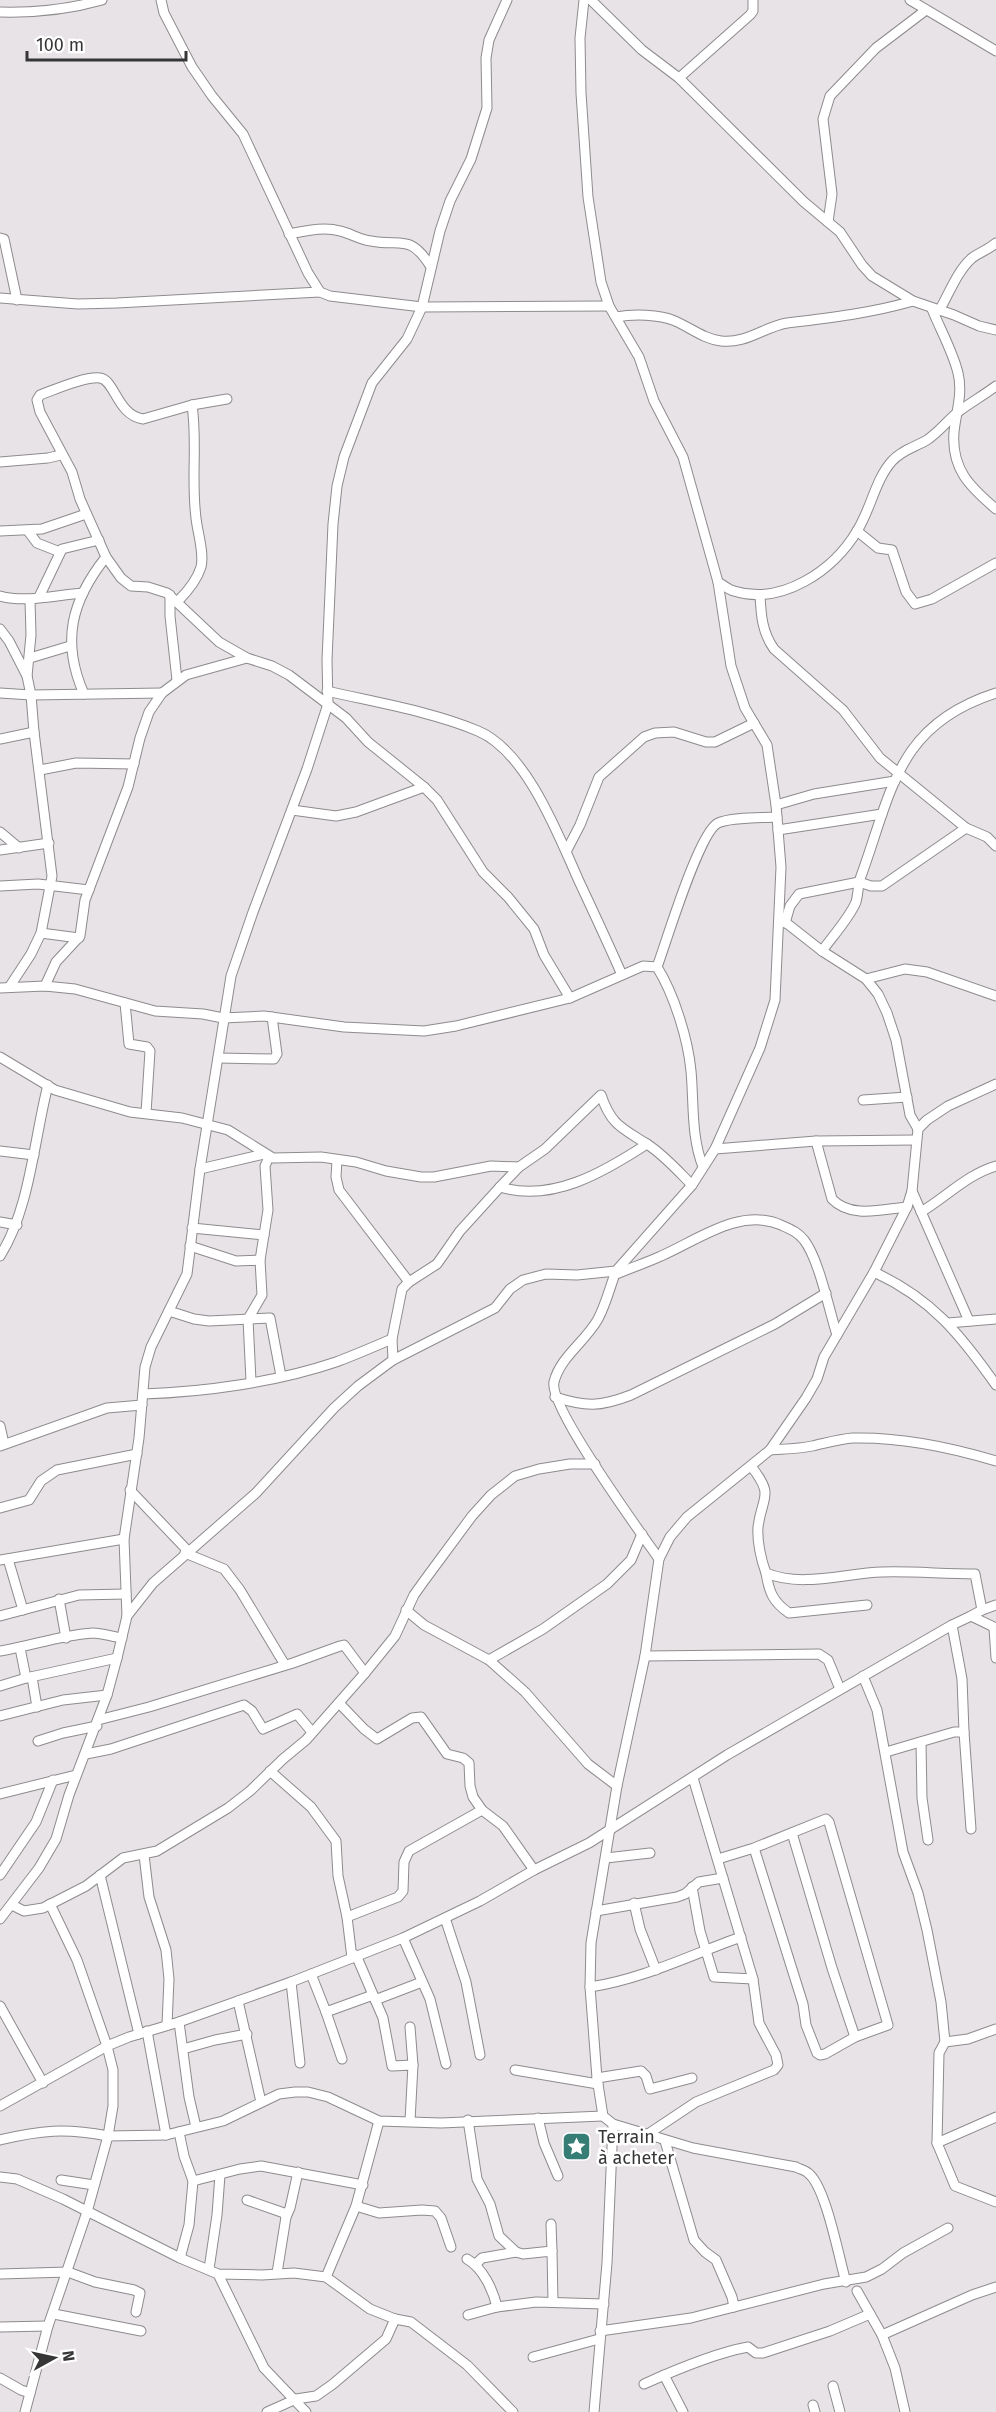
<svg xmlns="http://www.w3.org/2000/svg" width="996" height="2412" font-family="'Fira Sans',sans-serif">
<style>
.lines{fill:none;stroke-linecap:round;stroke-linejoin:round}
.street-casing{stroke:#8e8b8e;stroke-width:11}
.street{stroke:#fff;stroke-width:9}
.labels{text-anchor:middle;dominant-baseline:central;stroke-width:5;stroke-linejoin:round;paint-order:stroke}
.poi-label{font-size:18px;fill:#373637;stroke:#fff;text-anchor:start}
</style>
<rect width="100%" height="100%" fill="#e7e3e7"/>
<g class="lines">
<defs>
<g id="street">
<polyline points="161,0 164,13 192,67 212,96 243,134 308,273 320,292 330,296 422,307 609,306"/>
<polyline points="591,0 642,50 679,78 804,202 840,232 862,265 872,276 913,301 954,315 979,326 996,330"/>
<polyline points="910,0 996,51"/>
<path d="M 0,12 C 36,13 67,10 102,0"/>
<polyline points="679,78 750,15 753,11 753,0"/>
<polyline points="828,222 832,194 823,119 830,96 876,48 926,10"/>
<path d="M 289,234 C 305,231 324,226 340,231 C 350,233 360,240 371,241 C 401,247 410,233 431,267"/>
<polyline points="0,238 4,239 17,300"/>
<polyline points="0,298 78,304 117,303 320,292"/>
<path d="M 932,309 C 940,329 953,352 958,373 C 963,394 956,412 954,432 C 951,469 970,487 996,509"/>
<path d="M 939,311 C 949,294 957,271 972,258 C 980,252 988,250 996,243"/>
<path d="M 616,317 C 633,314 659,314 675,321 C 691,328 704,339 721,341 C 746,344 764,327 787,323 C 829,318 872,313 913,301"/>
<path d="M 227,399 L 192,405 L 143,419 C 117,415 115,380 100,378 C 85,376 54,390 40,395 L 37,400 L 40,412 L 72,472 L 80,499 L 106,557 L 121,578 L 131,586 L 148,587 L 167,593 L 219,642 L 247,658 L 272,666 L 289,675 L 346,718 L 368,742 L 424,787 L 437,800 L 483,872 L 508,897 L 534,929 L 544,955 L 570,998"/>
<polyline points="0,462 48,458 61,455"/>
<polyline points="0,531 42,529 86,514"/>
<polyline points="28,531 37,543 60,552"/>
<polyline points="857,531 878,548 892,550 906,592 915,604 932,599 996,563"/>
<path d="M 718,582 C 723,585 729,590 734,591 C 782,606 834,570 857,531 C 871,509 875,480 892,461 C 902,450 915,447 927,440 C 939,432 947,421 958,412 C 970,403 984,395 996,386"/>
<polyline points="170,595 170,616 177,680"/>
<path d="M 760,595 C 761,615 762,632 774,649 L 843,710 L 880,758 L 966,828 L 987,837 L 996,846"/>
<path d="M 0,596 C 27,603 55,595 83,593"/>
<polyline points="39,597 62,549 99,540"/>
<path d="M 178,601 C 188,591 197,580 201,567 C 204,555 199,537 197,525 C 190,485 198,445 192,405"/>
<polyline points="0,629 9,641 27,676 31,695 34,732 52,876 41,933 31,954 10,986"/>
<polyline points="30,658 70,646"/>
<polyline points="27,676 31,635 30,600"/>
<path d="M 327,691 C 374,702 434,712 478,731 C 526,751 558,834 578,879 C 593,911 608,943 622,975"/>
<polyline points="0,693 31,695 162,693"/>
<path d="M 84,694 C 61,642 71,601 106,557"/>
<polyline points="0,739 34,732"/>
<polyline points="40,770 76,763 134,764"/>
<polyline points="776,805 814,794 895,781"/>
<polyline points="292,810 336,816 356,812 424,787"/>
<polyline points="778,830 882,814"/>
<polyline points="0,832 19,848"/>
<polyline points="0,850 49,843"/>
<polyline points="567,850 580,825 599,777 644,737 655,733 674,732 706,742 715,742 754,723"/>
<polyline points="0,886 38,884 89,890"/>
<polyline points="780,918 822,951 866,979 878,994 887,1013 896,1040 910,1115 918,1129"/>
<polyline points="785,923 790,906 799,894 859,882 871,886 882,886 966,828"/>
<polyline points="41,933 79,938"/>
<path d="M 822,951 C 832,937 850,917 856,902 C 858,895 858,886 860,879 C 892,792 896,725 996,693"/>
<path d="M 657,967 C 666,943 699,832 718,823 C 731,817 761,818 777,817"/>
<polyline points="866,979 905,969 927,972 996,996"/>
<polyline points="45,986 56,962 80,936 85,900 128,787 140,738 149,712 162,693 186,675 247,658"/>
<path d="M 0,988 L 45,986 L 75,989 L 155,1011 L 203,1014 L 223,1018 L 264,1016 L 344,1027 L 424,1031 L 456,1026 L 570,998 L 643,966 L 657,967 C 674,994 688,1039 691,1071 C 694,1104 691,1136 703,1167"/>
<polyline points="125,1003 129,1044 147,1047 150,1051 146,1113"/>
<polyline points="0,1057 55,1090 130,1112 182,1118 228,1130 273,1158 321,1157 356,1162 386,1171 421,1177 434,1177 491,1166 519,1167"/>
<polyline points="218,1058 274,1059 277,1054 272,1017"/>
<polyline points="863,1100 907,1097"/>
<path d="M 816,1141 L 832,1199 C 851,1219 883,1209 907,1207"/>
<polyline points="715,1149 816,1141 916,1140"/>
<polyline points="0,1151 34,1155"/>
<polyline points="337,1160 336,1177 339,1190 409,1282"/>
<polyline points="200,1169 264,1154"/>
<path d="M 500,1187 C 552,1203 604,1172 647,1144"/>
<polyline points="912,1191 969,1321"/>
<path d="M 921,1212 C 946,1197 968,1174 996,1166"/>
<polyline points="0,1222 17,1225"/>
<polyline points="192,1228 264,1235"/>
<polyline points="190,1246 236,1261 260,1260 262,1295 248,1319 251,1381"/>
<path d="M 0,1256 C 30,1209 34,1139 48,1085"/>
<polyline points="260,1260 268,1210 265,1166 269,1157"/>
<path d="M 616,1271 C 610,1287 606,1304 598,1319 C 586,1341 560,1357 554,1382 C 548,1406 641,1533 659,1559"/>
<path d="M 874,1272 C 932,1299 960,1334 996,1385"/>
<path d="M 614,1275 C 630,1268 646,1263 661,1256 C 698,1240 740,1207 781,1225 C 790,1229 798,1232 804,1240 C 819,1259 829,1310 837,1335"/>
<polyline points="169,1311 194,1319 209,1321 270,1318 281,1376"/>
<polyline points="948,1323 996,1319"/>
<path d="M 393,1360 L 392,1339 L 402,1289 L 409,1282 L 437,1264 L 460,1231 L 500,1187 L 519,1167 L 545,1149 L 601,1095 C 611,1125 622,1128 647,1144 C 664,1155 678,1171 692,1185"/>
<path d="M 143,1394 C 205,1392 277,1382 336,1362 C 355,1355 373,1347 392,1339"/>
<path d="M 555,1397 C 586,1407 600,1407 631,1395 L 775,1324 L 826,1293"/>
<polyline points="0,1426 4,1444"/>
<polyline points="0,1446 107,1408 142,1405"/>
<path d="M 770,1450 C 784,1449 799,1449 812,1446 C 826,1443 839,1439 853,1438 C 901,1437 950,1447 996,1461"/>
<path d="M 751,1466 C 775,1497 762,1495 758,1527 C 757,1541 761,1560 766,1573 C 802,1588 845,1573 882,1572 C 912,1571 943,1574 975,1574 L 982,1610 L 971,1616"/>
<polyline points="130,1490 188,1551"/>
<polyline points="0,1508 29,1500 41,1481 57,1470 137,1454"/>
<polyline points="185,1553 224,1569 240,1590 285,1665"/>
<polyline points="8,1559 23,1610"/>
<polyline points="0,1560 124,1539"/>
<path d="M 766,1573 C 769,1592 773,1602 789,1613 L 867,1605"/>
<polyline points="59,1599 66,1638"/>
<polyline points="406,1610 424,1625 489,1660 525,1692 588,1764 617,1786"/>
<polyline points="982,1610 996,1605"/>
<polyline points="0,1616 79,1595 126,1594"/>
<polyline points="127,1616 153,1583 256,1493 334,1408 358,1386 393,1360 495,1308 510,1289 523,1280 546,1274 577,1275 616,1271 692,1185 715,1149 760,1048 775,1000 781,867 776,805 767,745 745,708 731,666 718,582 683,457 654,401 639,357 609,306 601,282 588,197 581,93 580,38 584,0"/>
<polyline points="952,1625 962,1679 964,1732"/>
<polyline points="994,1628 996,1658"/>
<polyline points="20,1648 26,1678"/>
<path d="M 0,1651 C 31,1646 61,1635 93,1633 C 102,1633 113,1637 122,1638"/>
<polyline points="645,1656 819,1654 828,1660 840,1689"/>
<polyline points="489,1660 543,1629 607,1584 631,1560 642,1534"/>
<polyline points="863,1676 877,1710 903,1852 918,1893 927,1930 941,2002 945,2042"/>
<polyline points="32,1677 37,1707"/>
<polyline points="0,1686 26,1678 117,1658"/>
<polyline points="339,1703 364,1729 377,1739 412,1718 421,1717 447,1754 463,1758 469,1763 470,1786 473,1797 482,1810 503,1826 534,1870"/>
<polyline points="0,1716 63,1700 107,1695"/>
<polyline points="98,1720 149,1707 293,1663 340,1646 344,1645 365,1673"/>
<polyline points="38,1741 63,1733 97,1726"/>
<polyline points="921,1742 922,1798 928,1840"/>
<polyline points="886,1752 954,1732 964,1732 971,1829"/>
<polyline points="86,1754 111,1749 244,1705 252,1711 263,1729 297,1714 312,1732"/>
<polyline points="270,1771 311,1807 336,1841 338,1876 347,1917 352,1958"/>
<polyline points="0,1794 76,1775"/>
<polyline points="792,1833 832,1968 855,2037"/>
<polyline points="144,1855 149,1897 166,1950 169,1979 167,2025"/>
<polyline points="606,1858 650,1853"/>
<polyline points="718,1859 754,1848 826,1819 829,1822 888,2025 855,2037 825,2054 820,2055 817,2053 806,2025 803,2004 754,1848"/>
<polyline points="0,1875 36,1822 53,1780"/>
<polyline points="100,1875 139,2034"/>
<polyline points="692,1887 700,1931 714,1977 753,1979"/>
<polyline points="634,1903 640,1929 656,1970"/>
<polyline points="12,1905 24,1911 43,1908 86,1886 123,1858 157,1851 228,1808 250,1791 283,1759 306,1740 365,1673 395,1636 414,1595 424,1581 472,1516 491,1495 515,1476 539,1469 570,1464 595,1464"/>
<polyline points="596,1911 677,1897 685,1894 699,1882 723,1878"/>
<polyline points="347,1917 398,1897 403,1891 404,1862 409,1851 482,1810"/>
<polyline points="445,1918 466,1982 480,2055"/>
<polyline points="0,1919 39,1868 56,1839 69,1795 107,1695 117,1658 127,1616 124,1539 139,1438 145,1367 151,1347 187,1274 200,1169 231,976 253,912 307,769 328,704 327,660 333,524 337,486 344,457 372,383 407,339 422,307 440,231 450,201 471,159 487,108 486,58 489,40 507,0"/>
<polyline points="403,1938 430,1999 446,2064"/>
<polyline points="356,1955 383,2018 392,2066 413,2065 410,2121"/>
<polyline points="311,1974 326,2012 373,1995"/>
<polyline points="291,1982 300,2063"/>
<path d="M 590,1987 C 643,1979 690,1955 741,1937"/>
<polyline points="375,2000 422,1982"/>
<polyline points="238,2001 261,2102"/>
<polyline points="0,2006 43,2083"/>
<polyline points="326,2012 342,2059"/>
<polyline points="179,2022 189,2097 196,2127"/>
<polyline points="410,2027 413,2065"/>
<polyline points="996,2029 968,2039 945,2042 939,2053 937,2143 955,2186 996,2202"/>
<polyline points="183,2049 215,2040 247,2034"/>
<polyline points="515,2070 598,2084"/>
<polyline points="597,2078 641,2071 646,2076 650,2089 692,2078"/>
<polyline points="0,2106 107,2046 129,2037 179,2022 291,1982 403,1938 480,1901 534,1870 589,1843 727,1755 952,1625 971,1616 996,1628"/>
<polyline points="538,2118 544,2143 558,2176"/>
<polyline points="468,2120 477,2179 490,2204 499,2236 516,2252 523,2254 552,2251 553,2302"/>
<path d="M 613,2124 L 693,2148 L 796,2167 C 799,2169 805,2170 808,2173 C 826,2186 839,2259 846,2282"/>
<polyline points="179,2132 184,2156 193,2181 189,2225 180,2258"/>
<polyline points="648,2134 696,2102 774,2070 778,2065 776,2055 759,2023 753,1979 693,1778"/>
<polyline points="166,2135 223,2121 279,2094 295,2092 308,2092 328,2097 379,2121 441,2123 603,2116"/>
<path d="M 0,2140 C 41,2130 65,2128 108,2136 L 113,2106 L 113,2070 L 107,2046 L 77,1960 L 50,1904"/>
<polyline points="665,2141 694,2240 705,2252 716,2260 732,2297 734,2307 824,2284 866,2277 882,2269 903,2253 948,2228"/>
<polyline points="937,2143 996,2117"/>
<polyline points="0,2177 17,2179 63,2199 180,2258 218,2274 262,2275 294,2273 326,2277 370,2309 395,2319"/>
<polyline points="61,2180 94,2185"/>
<polyline points="193,2181 240,2169 261,2166 363,2185"/>
<polyline points="247,2200 284,2213 286,2217 277,2273"/>
<polyline points="356,2206 379,2213 422,2210 435,2211 441,2218 451,2247"/>
<polyline points="286,2217 290,2208 298,2172"/>
<polyline points="551,2224 552,2251"/>
<path d="M 467,2259 C 483,2268 493,2290 497,2307 L 536,2302 L 604,2304"/>
<polyline points="476,2264 482,2258 516,2252"/>
<polyline points="209,2269 217,2215 220,2175"/>
<polyline points="0,2274 68,2272 95,2282 134,2290 140,2293 136,2312"/>
<polyline points="218,2274 264,2368 306,2412"/>
<polyline points="326,2277 356,2206 379,2121"/>
<polyline points="857,2291 882,2335 895,2368 905,2412"/>
<polyline points="54,2314 141,2331"/>
<polyline points="468,2315 497,2307"/>
<polyline points="0,2327 48,2326"/>
<polyline points="600,2331 691,2318 734,2307"/>
<polyline points="882,2335 972,2295 996,2287"/>
<polyline points="533,2357 599,2339"/>
<polyline points="664,2375 683,2412"/>
<polyline points="0,2378 21,2390 30,2393"/>
<path d="M 644,2384 C 675,2370 715,2353 748,2347 L 756,2353 L 763,2353 L 830,2331 L 870,2314"/>
<polyline points="833,2386 840,2412"/>
<polyline points="813,2405 815,2412"/>
<polyline points="25,2412 48,2326 87,2212 108,2136 166,2135 147,2031"/>
<polyline points="267,2412 296,2399 316,2396 333,2384 386,2339 395,2319 411,2322 467,2365 513,2412"/>
<polyline points="594,2412 607,2263 613,2124 603,2116 597,2078 590,1987 591,1943 617,1786 645,1656 659,1559 670,1537 687,1517 770,1450 806,1398 817,1379 824,1357 874,1272 907,1207 912,1191 918,1129 927,1120 948,1106 996,1084"/>
</g>
</defs>
<use href="#street" class="street-casing"/>
<use href="#street" class="street"/>
</g>
<defs>
<symbol id="sight-square" viewBox="-11 -11 22 22"><rect x="-9" y="-9" width="18" height="18" rx="4" fill="#367d76" stroke="#fff"/><path d="M0-6L1.8-2.2L6-1.7L2.9 1.2L3.7 5.4L0 3.3L-3.7 5.4L-2.9 1.2L-6-1.7L-1.8-2.2Z" fill="#fff"/></symbol>
</defs>
<g fill-rule="evenodd">
<use href="#sight-square" x="560" y="2130" width="33" height="33"/>
</g>
<g class="labels">
<g class="poi-label">
<text x="598" y="2137">Terrain<tspan x="598" dy="21">à acheter</tspan></text>
</g>
</g>
<g transform="translate(54 2358) rotate(82)" stroke="#ffffff" stroke-width="4.5" paint-order="stroke">
<path d="M0-4.5L10 22L0 15L-10 22Z" fill="#373637"/>
<text y="-9" font-size="16" font-weight="bold" text-anchor="middle" fill="#373637">N</text>
</g>
<path d="M27 51v9h159v-9" fill="none" stroke="#373637" stroke-width="3"/>
<text x="36" y="51" font-size="18" fill="#373637" stroke="#ffffff" stroke-width="4.5" paint-order="stroke">100 m</text>
</svg>
